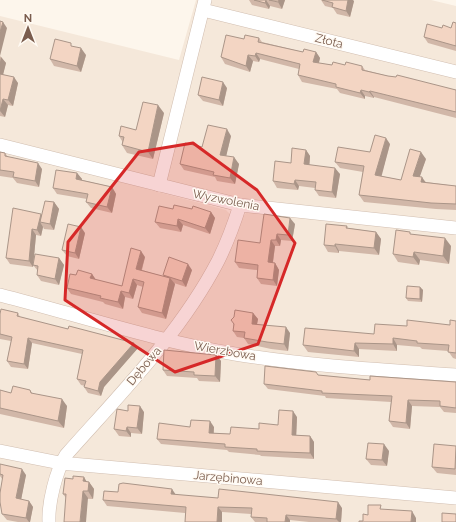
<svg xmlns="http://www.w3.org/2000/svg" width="456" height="522" font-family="Raleway,sans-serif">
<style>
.residential{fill:#f5e8da}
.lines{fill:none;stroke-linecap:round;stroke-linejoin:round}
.minor-casing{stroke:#d1beb0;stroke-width:14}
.minor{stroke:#fff;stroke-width:13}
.wall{fill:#d1b7a8}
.shaded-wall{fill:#aa9588}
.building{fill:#f3d5c3;stroke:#aa9588}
.marked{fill:#d62828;fill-opacity:0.2;stroke:#d62828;stroke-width:3;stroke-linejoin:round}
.labels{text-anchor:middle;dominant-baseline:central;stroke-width:3;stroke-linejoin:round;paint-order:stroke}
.street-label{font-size:12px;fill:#7a5c4d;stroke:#fffaf3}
</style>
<rect width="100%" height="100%" fill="#fdf6ec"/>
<g class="residential">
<polygon points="196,0 431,0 456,6 456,223 239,199 170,181 167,178 150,176 0,139 0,16 179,60"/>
<polygon points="0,150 226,210 231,215 242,217 247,212 456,232 456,522 0,522"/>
</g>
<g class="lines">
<defs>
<g id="minor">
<polyline points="203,10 456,72"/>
<polyline points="0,145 240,205 456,228"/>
<polyline points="159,185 205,0"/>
<path d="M 0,295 C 78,315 156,341 235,354 C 308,366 382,370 456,375"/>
<polyline points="0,451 60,463 456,498"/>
<path d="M 49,522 C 48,503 56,471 66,455 C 120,394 180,334 218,261 C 227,243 234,224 240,205"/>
</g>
</defs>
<use href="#minor" class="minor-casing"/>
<use href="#minor" class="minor"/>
</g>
<g class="wall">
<polygon points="249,0 285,0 282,9 270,6 269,9 252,5"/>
<polygon points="321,0 354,1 350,17 337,14 333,8 325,6"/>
<polygon points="456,23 456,51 428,43 424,37 442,28 451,28"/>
<polygon points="259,38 262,42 303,52 316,52 320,58 319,63 332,65 362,66 365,70 388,76 456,90 456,118 374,97 374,98 365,96 365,99 340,93 337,89 302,82 298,75 299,69 260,59 259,62 253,61 250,72 225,64 221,57 244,39"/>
<polygon points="86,55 81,72 54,66 50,59"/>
<polygon points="0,56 1,57 6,63 3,74 18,83 13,106 8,105 5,117 0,116"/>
<polygon points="227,88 223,106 203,101 198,95"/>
<polygon points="164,113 153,159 127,153 122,145 122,141 119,136 136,130"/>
<polygon points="231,136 226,156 239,164 235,184 217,181 215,177 184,170 180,164 202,147"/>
<polygon points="390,144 381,176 401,180 426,159 419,177 426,182 456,186 456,210 436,209 364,202 359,195 363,172 340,168 335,162 370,152"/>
<polygon points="306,150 310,156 309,165 340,174 336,198 319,196 315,190 315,188 299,186 298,190 277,188 273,181 291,163"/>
<polygon points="0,152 5,153 8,157 42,169 39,187 17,183 13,178 0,176"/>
<polygon points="77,173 82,179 82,180 112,187 116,194 112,213 91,208 86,202 87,199 57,194 53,188"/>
<polygon points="54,202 59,209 54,230 44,229 43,227 41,236 36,235 33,267 10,264 6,258"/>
<polygon points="173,209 192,209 211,212 215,218 210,234 183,225 181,232 160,228 155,222"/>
<polygon points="295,224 292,241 281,240 280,246 275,246 273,263 275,263 279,270 277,286 261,284 257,278 257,270 239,268 235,262 260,243"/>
<polygon points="347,226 348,228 376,232 381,239 379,255 339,251 339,253 328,252 324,245"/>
<polygon points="85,233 79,259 67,256 62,250"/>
<polygon points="411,234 451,246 449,264 420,260 419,265 398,262 393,254"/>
<polygon points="145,257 142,270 165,277 163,275 192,270 186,287 174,283 175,284 166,319 142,313 138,307 143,287 137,285 133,299 125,297 123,309 105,304 103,302 71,294 67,288 76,275 92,274 96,280 122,286"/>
<polygon points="59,258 64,265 59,285 41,281 37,275 38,271 33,265"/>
<polygon points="420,287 423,290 422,302 408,301 406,298"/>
<polygon points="18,313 20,317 138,348 104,387 101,396 88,393 84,387 85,386 81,385 77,379 82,354 32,343 28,369 11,367 7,361 11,341 0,339 0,314"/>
<polygon points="253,313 258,319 257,324 290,333 288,351 271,349 248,344 244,338 237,337 233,331 234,317"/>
<polygon points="456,321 456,359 453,358 448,351 422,349 420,347 397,345 397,351 359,349 359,357 308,352 303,345 374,334 407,326 450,325"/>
<polygon points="216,355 221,361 220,382 199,381 197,378 167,376 163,370"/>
<polygon points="318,375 370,380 456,382 456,413 444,412 440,407 412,406 410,429 393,427 389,421 391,402 326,398 325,396 268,389 264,384"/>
<polygon points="0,390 11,393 30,390 33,394 67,406 64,428 0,414"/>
<polygon points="144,412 142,434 131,433 131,437 119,436 114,429"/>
<polygon points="297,417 296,435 310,436 314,442 314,459 261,456 260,455 229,452 227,450 161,444 157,439 190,427 214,427 214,433 230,434 259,429 278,425"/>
<polygon points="456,446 456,475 437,473 432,467"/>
<polygon points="389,451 387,466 371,465 366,459"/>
<polygon points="0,466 26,475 21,500 29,501 33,507 30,522 18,522 7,520 2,514 3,480 0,476"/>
<polygon points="73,479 89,482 94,489 93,499 66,498 63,494"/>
<polygon points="176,495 342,508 341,522 309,522 290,520 290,522 255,522 251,517 251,514 222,512 222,522 185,522 185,513 107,506 103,500"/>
</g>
<g class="shaded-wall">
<polygon points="266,0 270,6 269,9 265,3"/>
<polygon points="279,0 285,0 282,9 278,2"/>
<polygon points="348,0 353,0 354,1 350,17 346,11"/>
<polygon points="3,22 7,28 0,56 0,32"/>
<polygon points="81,48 86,55 81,72 77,66"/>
<polygon points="316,52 320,58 317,69 313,62"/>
<polygon points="256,53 260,59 259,62 255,56"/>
<polygon points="248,55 253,61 250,72 246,66"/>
<polygon points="1,57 6,63 2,79 0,77 0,62"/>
<polygon points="14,77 18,83 13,106 8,100"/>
<polygon points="223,82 227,88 223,106 219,100"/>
<polygon points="361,90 365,96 365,99 360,93"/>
<polygon points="370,91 374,97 374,98 369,92"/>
<polygon points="3,99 8,105 5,117 0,111"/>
<polygon points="158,105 164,113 153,159 148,152"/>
<polygon points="227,129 231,136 225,161 220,155"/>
<polygon points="386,138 390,144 380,182 375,175"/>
<polygon points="306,150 310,156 309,171 304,164"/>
<polygon points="421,152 426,159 418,182 413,176"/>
<polygon points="234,157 239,164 235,184 230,178"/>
<polygon points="38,163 42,169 39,187 35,181"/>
<polygon points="335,168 340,174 336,198 332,192"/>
<polygon points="77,173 82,179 81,185 76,179"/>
<polygon points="422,177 426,183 421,182"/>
<polygon points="295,180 299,186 298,190 294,184"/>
<polygon points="112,187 116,194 112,213 107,207"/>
<polygon points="54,202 59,209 54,230 50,224"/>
<polygon points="211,212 215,218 210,234 205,228"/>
<polygon points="41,214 45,220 40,222 43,227 41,236 37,230"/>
<polygon points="290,218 295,224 292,241 288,235"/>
<polygon points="178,219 183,225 181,232 177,226"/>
<polygon points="81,227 85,233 79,259 75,253"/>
<polygon points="32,229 36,235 33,267 29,261"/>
<polygon points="376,232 381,239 379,255 374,248"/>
<polygon points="277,234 281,240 280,246 276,240"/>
<polygon points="445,238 451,246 449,264 443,256"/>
<polygon points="271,240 275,246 272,268 268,262"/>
<polygon points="335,244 339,251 339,253 335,246"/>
<polygon points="141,251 145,257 140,275 136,269"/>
<polygon points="414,252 420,260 419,265 413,257"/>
<polygon points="59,258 64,265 59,285 55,279"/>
<polygon points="275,263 279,270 277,286 273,280"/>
<polygon points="188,264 192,270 186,287 182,281"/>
<polygon points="92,274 96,280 90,278"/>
<polygon points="170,278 175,284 166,319 162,313"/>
<polygon points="133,279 137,285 133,299 129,293"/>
<polygon points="420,287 423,290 422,302 420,299"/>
<polygon points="121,291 125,297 123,309 118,302"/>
<polygon points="253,313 258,319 256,330 252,324"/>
<polygon points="286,327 290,333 288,351 284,344"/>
<polygon points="28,338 32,343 28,369 24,364"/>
<polygon points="393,338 397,345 397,351 393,344"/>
<polygon points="134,343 138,348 104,387 101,396 98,391 100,382"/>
<polygon points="355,343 359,349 359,357 354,351"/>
<polygon points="216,355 221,361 220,382 215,376"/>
<polygon points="62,399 67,406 64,428 58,421"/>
<polygon points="408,400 412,406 410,429 406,423"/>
<polygon points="140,406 144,412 142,434 137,428"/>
<polygon points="293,411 297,417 296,441 292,435"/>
<polygon points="210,421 214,427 213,438 209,433"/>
<polygon points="127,427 131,433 131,437 126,431"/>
<polygon points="310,436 314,442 314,459 310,453"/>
<polygon points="384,444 389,451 387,466 382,460"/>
<polygon points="22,469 26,475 20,505 16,498"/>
<polygon points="84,477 88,484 89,482 94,489 93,499 88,491 83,481"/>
<polygon points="172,489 176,495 171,494"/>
<polygon points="83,491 88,498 86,522 80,522"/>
<polygon points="29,501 33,507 30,522 29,522 26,518"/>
<polygon points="338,502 342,508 341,522 339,522 336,519"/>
<polygon points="218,507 222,512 222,522 217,522"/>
<polygon points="412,511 416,518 416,522 411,522"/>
<polygon points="286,515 290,520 290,522 285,522"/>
</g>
<g class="building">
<polygon points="254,0 266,0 265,3"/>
<polygon points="269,0 279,0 278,2"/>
<polygon points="322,0 348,0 346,11 332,7 333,3"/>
<polygon points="0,21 3,22 0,32"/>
<polygon points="453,22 456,23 456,46 424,37 427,24 442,28 443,25 451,28"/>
<polygon points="226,35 244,39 245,35 259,38 258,42 303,52 304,49 316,52 313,62 332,65 333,62 345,65 346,62 362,66 362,70 388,76 396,77 397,75 456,90 456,112 370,91 369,92 361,90 360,93 336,87 336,84 298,75 300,64 256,53 255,56 248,55 246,66 221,57"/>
<polygon points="55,39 71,43 71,46 81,48 77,66 50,59"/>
<polygon points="0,74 14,77 8,100 3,99 0,111"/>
<polygon points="202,77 223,82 219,100 198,95"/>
<polygon points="143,102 158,105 148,152 122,145 124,137 119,136 121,126 136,130"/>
<polygon points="208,125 227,129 220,155 234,157 230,178 213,175 214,172 180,164 185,143 202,147"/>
<polygon points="375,135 386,138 375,175 401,180 410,149 421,152 413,176 422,177 421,182 456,186 456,204 431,203 359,195 364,166 335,162 338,147 370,152"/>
<polygon points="292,148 306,150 304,164 335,168 332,192 315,190 316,182 295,180 294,184 273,181 275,161 291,163"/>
<polygon points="0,152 5,153 5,156 38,163 35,181 13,177 14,172 0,170"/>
<polygon points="56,170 77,173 76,179 112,187 107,207 86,202 88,194 53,188"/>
<polygon points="45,201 54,202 50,224 40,222"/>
<polygon points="174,205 192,209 193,206 211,212 205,228 178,219 177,226 155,222 159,206 173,209"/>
<polygon points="13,208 41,214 37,230 32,229 29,261 6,258"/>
<polygon points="264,214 290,218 288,235 277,234 276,240 271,240 268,262 275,263 273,280 257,278 258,265 235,262 238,240 260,243"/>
<polygon points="68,224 81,227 75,253 62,250"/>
<polygon points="326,224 347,226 346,228 376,232 374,248 335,244 335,246 324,245"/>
<polygon points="396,230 410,232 410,234 445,238 443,256 414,252 413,257 393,254"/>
<polygon points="131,248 141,251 136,269 170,278 162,313 138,307 144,282 133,279 129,293 121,291 118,302 100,298 101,296 67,288 70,274 76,275 78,270 92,274 90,278 122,286"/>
<polygon points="35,254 59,258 55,279 37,275 38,266 33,265"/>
<polygon points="169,257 188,264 182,281 163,275"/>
<polygon points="407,286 420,287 420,299 406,298"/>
<polygon points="1,309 18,313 17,316 68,329 69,326 134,343 100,382 98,391 84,387 86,381 77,379 83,350 28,338 24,364 7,361 12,337 0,334 0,314"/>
<polygon points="235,310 253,313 252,324 286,327 284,344 267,342 244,338 245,332 233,331 234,324 231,320 234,317"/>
<polygon points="407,320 450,325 450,320 456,321 456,353 448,352 449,345 417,343 417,341 393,338 393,344 355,343 354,351 303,345 305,328 374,334 375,324 407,326"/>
<polygon points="164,350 216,355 215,376 194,375 194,372 163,370"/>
<polygon points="265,366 316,372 318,375 370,380 370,376 456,382 456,408 440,406 440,401 408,400 406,423 389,421 392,396 322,393 322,391 264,384"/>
<polygon points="13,386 30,390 31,393 62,399 58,421 0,408 0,390 11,393"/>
<polygon points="128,405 140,406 137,428 127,427 126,431 114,429 117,409 128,411"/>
<polygon points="279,410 293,411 292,435 310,436 310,453 257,451 257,449 225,447 225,444 157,439 159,423 190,427 191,420 210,421 209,433 230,434 231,427 259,429 259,423 278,425"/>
<polygon points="368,443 384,444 382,460 366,459"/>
<polygon points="434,444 456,446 455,469 432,467"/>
<polygon points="0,464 22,469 16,498 29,501 26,518 2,514 0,502 0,493 3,475 0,474"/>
<polygon points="73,476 84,477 83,481 89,482 88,491 83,491 80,522 64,522 66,494 63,494 65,478 73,479"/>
<polygon points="123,483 172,489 171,494 218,498 219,489 338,502 336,519 286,515 285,522 267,522 267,518 251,517 252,508 218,507 217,522 185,522 186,507 103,500 104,491 118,492 119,484"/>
<polygon points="368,505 381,505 380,509 412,511 411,522 359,522 359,521 363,521 363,514 368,515"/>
<polygon points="442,513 456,514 456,522 442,522"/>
</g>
<path class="marked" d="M 193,143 L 257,190 L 295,243 L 258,344 L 175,372 L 65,300 L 68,242 L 139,152 Z"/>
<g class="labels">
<g class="street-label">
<text transform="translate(329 41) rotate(14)">Złota</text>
<text transform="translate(226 200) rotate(11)">Wyzwolenia</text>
<text transform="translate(225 351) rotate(10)">Wierzbowa</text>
<text transform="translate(144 366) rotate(-50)">Dębowa</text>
<text transform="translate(228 478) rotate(5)">Jarzębinowa</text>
</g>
</g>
<g transform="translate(28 28)" stroke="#fffaf3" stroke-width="3" paint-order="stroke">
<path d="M0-3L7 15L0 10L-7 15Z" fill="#7a5c4d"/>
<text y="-6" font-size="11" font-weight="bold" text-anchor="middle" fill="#7a5c4d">N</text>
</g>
</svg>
